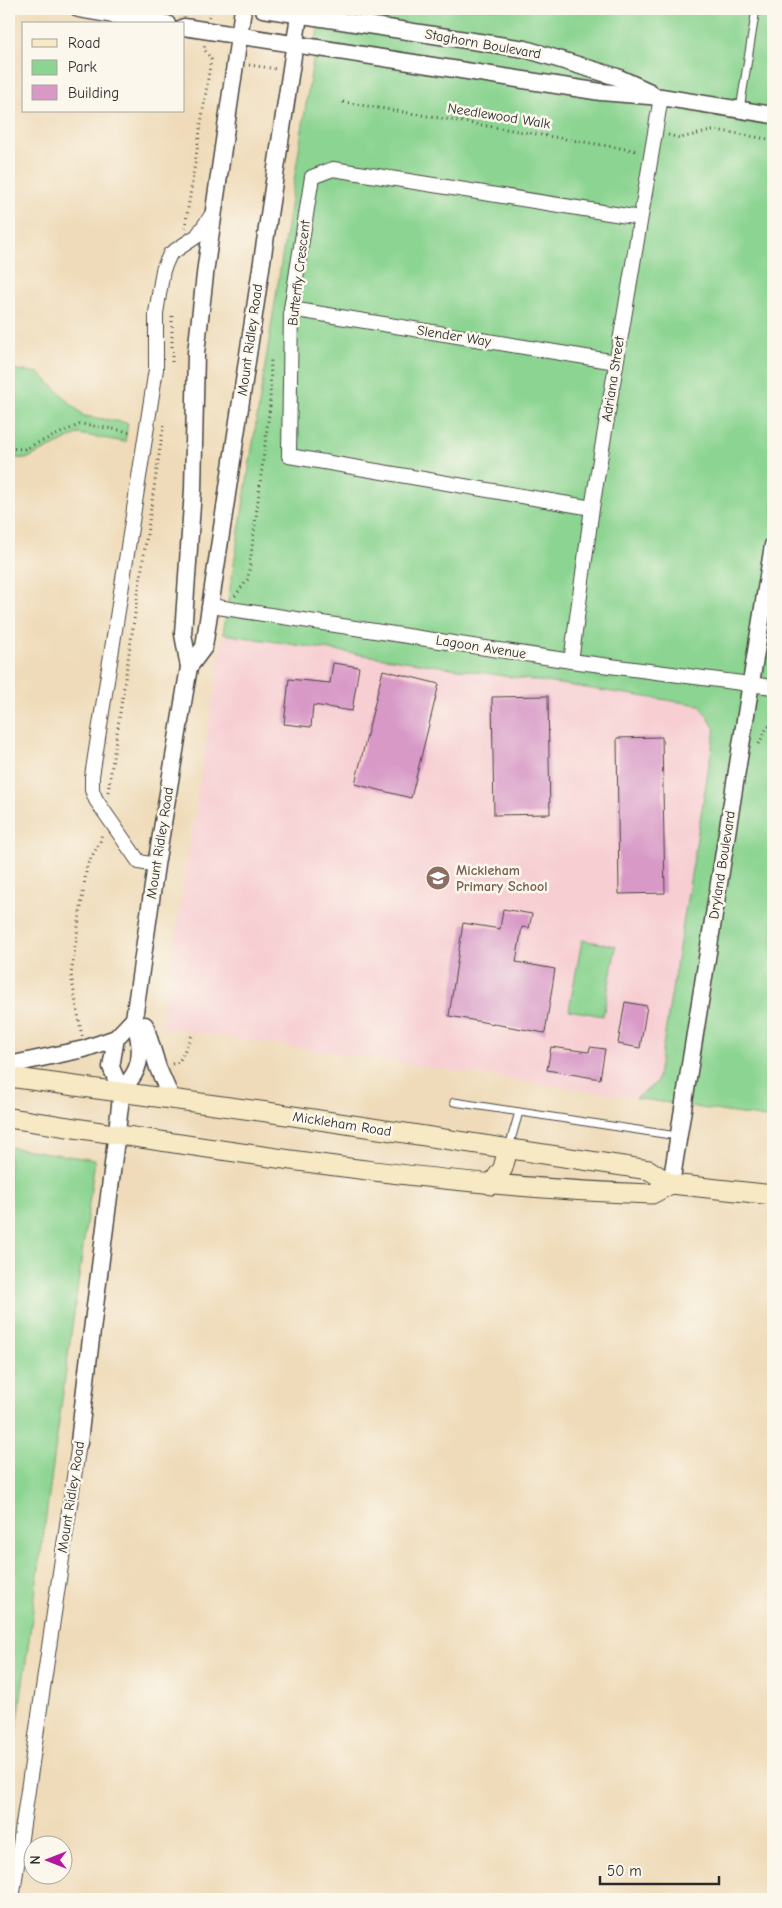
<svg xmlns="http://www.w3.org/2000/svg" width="782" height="1908" font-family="'Comic Neue',sans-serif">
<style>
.built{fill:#f7cfd3}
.green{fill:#8bd491;stroke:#5b805e}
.building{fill:#d899c7}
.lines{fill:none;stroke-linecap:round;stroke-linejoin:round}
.service-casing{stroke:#484540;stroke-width:9}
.minor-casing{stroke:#484540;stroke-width:16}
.tertiary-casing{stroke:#484540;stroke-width:19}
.secondary-casing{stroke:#484540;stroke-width:21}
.path{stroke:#484540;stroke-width:3;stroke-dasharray:1 4;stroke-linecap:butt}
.service{stroke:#fff;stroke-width:7}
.minor{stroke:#fff;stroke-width:14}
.tertiary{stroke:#fff;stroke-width:16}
.secondary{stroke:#f6e9c3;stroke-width:19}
.labels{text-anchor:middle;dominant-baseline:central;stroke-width:5;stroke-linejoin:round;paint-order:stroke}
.street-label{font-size:14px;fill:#2b2b2b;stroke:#fbf7ec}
.education-label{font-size:14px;font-weight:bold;fill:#785e54;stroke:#fbf7ec;text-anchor:start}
</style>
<rect width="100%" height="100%" fill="#fbf7ec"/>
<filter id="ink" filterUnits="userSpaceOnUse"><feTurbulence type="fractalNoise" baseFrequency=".02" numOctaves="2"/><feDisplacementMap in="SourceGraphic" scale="10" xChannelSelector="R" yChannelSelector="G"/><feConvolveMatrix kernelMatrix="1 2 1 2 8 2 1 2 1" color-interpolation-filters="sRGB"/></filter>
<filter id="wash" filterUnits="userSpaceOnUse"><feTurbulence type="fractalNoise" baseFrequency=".0096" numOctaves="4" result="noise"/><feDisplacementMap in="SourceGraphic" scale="20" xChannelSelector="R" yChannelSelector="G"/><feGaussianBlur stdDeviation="1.12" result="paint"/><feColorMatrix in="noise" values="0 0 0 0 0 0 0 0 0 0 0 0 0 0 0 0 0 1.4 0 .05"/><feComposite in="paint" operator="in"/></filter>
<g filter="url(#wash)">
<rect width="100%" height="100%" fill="#efdbb9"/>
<polygon class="built" points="223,634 700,705 715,728 657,1083 636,1098 161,1027"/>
<g class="green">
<polygon points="321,9 773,9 773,1119 636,1098 657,1082 715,729 700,705 223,634"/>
<polygon points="9,369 39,373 84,416 128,423 125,442 78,434 26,459 9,457"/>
<polygon points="582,940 616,946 603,1016 569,1010"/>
<polygon points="9,1147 95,1160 9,1785"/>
</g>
<g id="blocks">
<g class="building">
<polygon points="333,663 359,667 352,711 313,705 311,727 284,724 289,679 330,683"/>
<polygon points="383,670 439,684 411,798 355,784"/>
<polygon points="548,696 550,814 494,815 492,697"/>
<polygon points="662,737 665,893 619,894 617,738"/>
<polygon points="503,909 532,914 529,928 522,927 516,962 555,969 545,1033 449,1016 463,923 500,929"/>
<polygon points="625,1002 647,1006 640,1048 618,1044"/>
<polygon points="551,1047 589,1052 590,1047 605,1049 600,1079 547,1070"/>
</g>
</g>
</g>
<g filter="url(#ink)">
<use href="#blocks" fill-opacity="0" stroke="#484540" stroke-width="1"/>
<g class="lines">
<defs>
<g id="service">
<polyline points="740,109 756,9"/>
<polyline points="454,1102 677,1136"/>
<polyline points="509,1147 519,1112"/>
</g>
<g id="minor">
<polyline points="291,309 616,362"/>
<polyline points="592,508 289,456 291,309 312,177 333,169 640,218"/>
<polyline points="211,606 571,661 773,687"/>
<polyline points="571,661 592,508 661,97"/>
<polyline points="156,865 139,862 96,800 92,790 92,776 156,369 156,313 163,270 170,254 197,236 213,213"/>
<polyline points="12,1899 79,1443"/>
</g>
<g id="tertiary">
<polyline points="79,9 167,24"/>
<polyline points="263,9 525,49 617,77 650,92"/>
<polyline points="184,27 601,92 661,97 773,115"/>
<polyline points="189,667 204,647 300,9"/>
<polyline points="145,1025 158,1068 172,1100"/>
<polyline points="9,1065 84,1049 116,1038"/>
<polyline points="122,1093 111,1067 116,1038 134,1019"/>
<polyline points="671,1184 773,545"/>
<path d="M 79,1443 C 91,1327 108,1212 121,1097 C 122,1088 130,1081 134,1074 C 144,1057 139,1036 134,1019 L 156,865 L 189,667 L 183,634 L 193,490 L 196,353 L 206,266 L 243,9"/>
</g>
<g id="secondary">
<polyline points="9,1077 267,1112 649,1170 671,1184 773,1195"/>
<path d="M 9,1118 C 223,1150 436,1187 652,1194 L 671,1184"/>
<polyline points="491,1185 503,1168 508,1149"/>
</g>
</defs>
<use href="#service" class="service-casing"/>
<use href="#minor" class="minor-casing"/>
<use href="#tertiary" class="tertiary-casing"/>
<use href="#secondary" class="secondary-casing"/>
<g class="path">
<polyline points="209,17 211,9"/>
<polyline points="249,65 277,69"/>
<polyline points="343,102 638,151"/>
<polyline points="668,135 680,138 716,130 773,140"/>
<polyline points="185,228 211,59 204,49 205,45"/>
<polyline points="172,362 172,313"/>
<polyline points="9,448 24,449 81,424 132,432"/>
<polyline points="235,596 248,579 270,405 271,357"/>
<polyline points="759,744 767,727 773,725"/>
<polyline points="108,792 164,422"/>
<polyline points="82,1036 71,975 87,865 100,842 102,833"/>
<polyline points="172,1064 179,1062 192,1035"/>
</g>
<use href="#service" class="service"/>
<use href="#minor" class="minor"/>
<use href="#tertiary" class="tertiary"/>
<use href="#secondary" class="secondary"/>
</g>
</g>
<defs>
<symbol id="school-disc" viewBox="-11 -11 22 22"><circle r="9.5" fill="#8d6e63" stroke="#fbf7ec"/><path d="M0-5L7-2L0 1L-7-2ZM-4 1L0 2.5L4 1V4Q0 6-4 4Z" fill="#fff"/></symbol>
</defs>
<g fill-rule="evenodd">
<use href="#school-disc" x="424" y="864" width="28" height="28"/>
</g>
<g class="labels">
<g class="street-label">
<text transform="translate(483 44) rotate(10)">Staghorn Boulevard</text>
<text transform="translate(499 116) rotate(9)">Needlewood Walk</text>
<text transform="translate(299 273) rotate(-83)">Butterfly Crescent</text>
<text transform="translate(454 336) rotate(9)">Slender Way</text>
<text transform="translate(250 340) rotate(-82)">Mount Ridley Road</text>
<text transform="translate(613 379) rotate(-81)">Adriana Street</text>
<text transform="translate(481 647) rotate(9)">Lagoon Avenue</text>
<text transform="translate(160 843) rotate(-81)">Mount Ridley Road</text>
<text transform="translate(722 865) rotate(-81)">Dryland Boulevard</text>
<text transform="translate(342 1124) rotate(9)">Mickleham Road</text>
<text transform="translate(71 1497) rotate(-81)">Mount Ridley Road</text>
</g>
<g class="education-label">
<text x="456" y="870">Mickleham<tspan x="456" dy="16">Primary School</tspan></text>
</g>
</g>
<rect width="782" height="1908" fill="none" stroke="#fbf7ec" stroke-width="30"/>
<rect x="22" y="22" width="162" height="90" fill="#fbf7ec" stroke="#a8a59f"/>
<rect x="32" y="39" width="25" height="8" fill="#f6e9c3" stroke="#a8a59f"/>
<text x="68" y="48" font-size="15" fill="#2b2b2b">Road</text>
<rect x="32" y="60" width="25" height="15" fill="#8bd491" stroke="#a8a59f"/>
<text x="68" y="72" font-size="15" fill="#2b2b2b">Park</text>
<rect x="32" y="85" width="25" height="15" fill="#d899c7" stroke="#a8a59f"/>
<text x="68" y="98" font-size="15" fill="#2b2b2b">Building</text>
<g transform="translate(48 1860) rotate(270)"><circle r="24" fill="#fbf7ec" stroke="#a8a59f"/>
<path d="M0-4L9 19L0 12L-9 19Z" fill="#b5179e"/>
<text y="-8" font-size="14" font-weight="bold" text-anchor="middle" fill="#2b2b2b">N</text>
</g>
<path d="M600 1876v8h119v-8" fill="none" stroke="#2b2b2b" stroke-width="2.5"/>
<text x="607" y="1876" font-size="15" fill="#2b2b2b" stroke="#fbf7ec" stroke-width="4" paint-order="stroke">50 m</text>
</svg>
